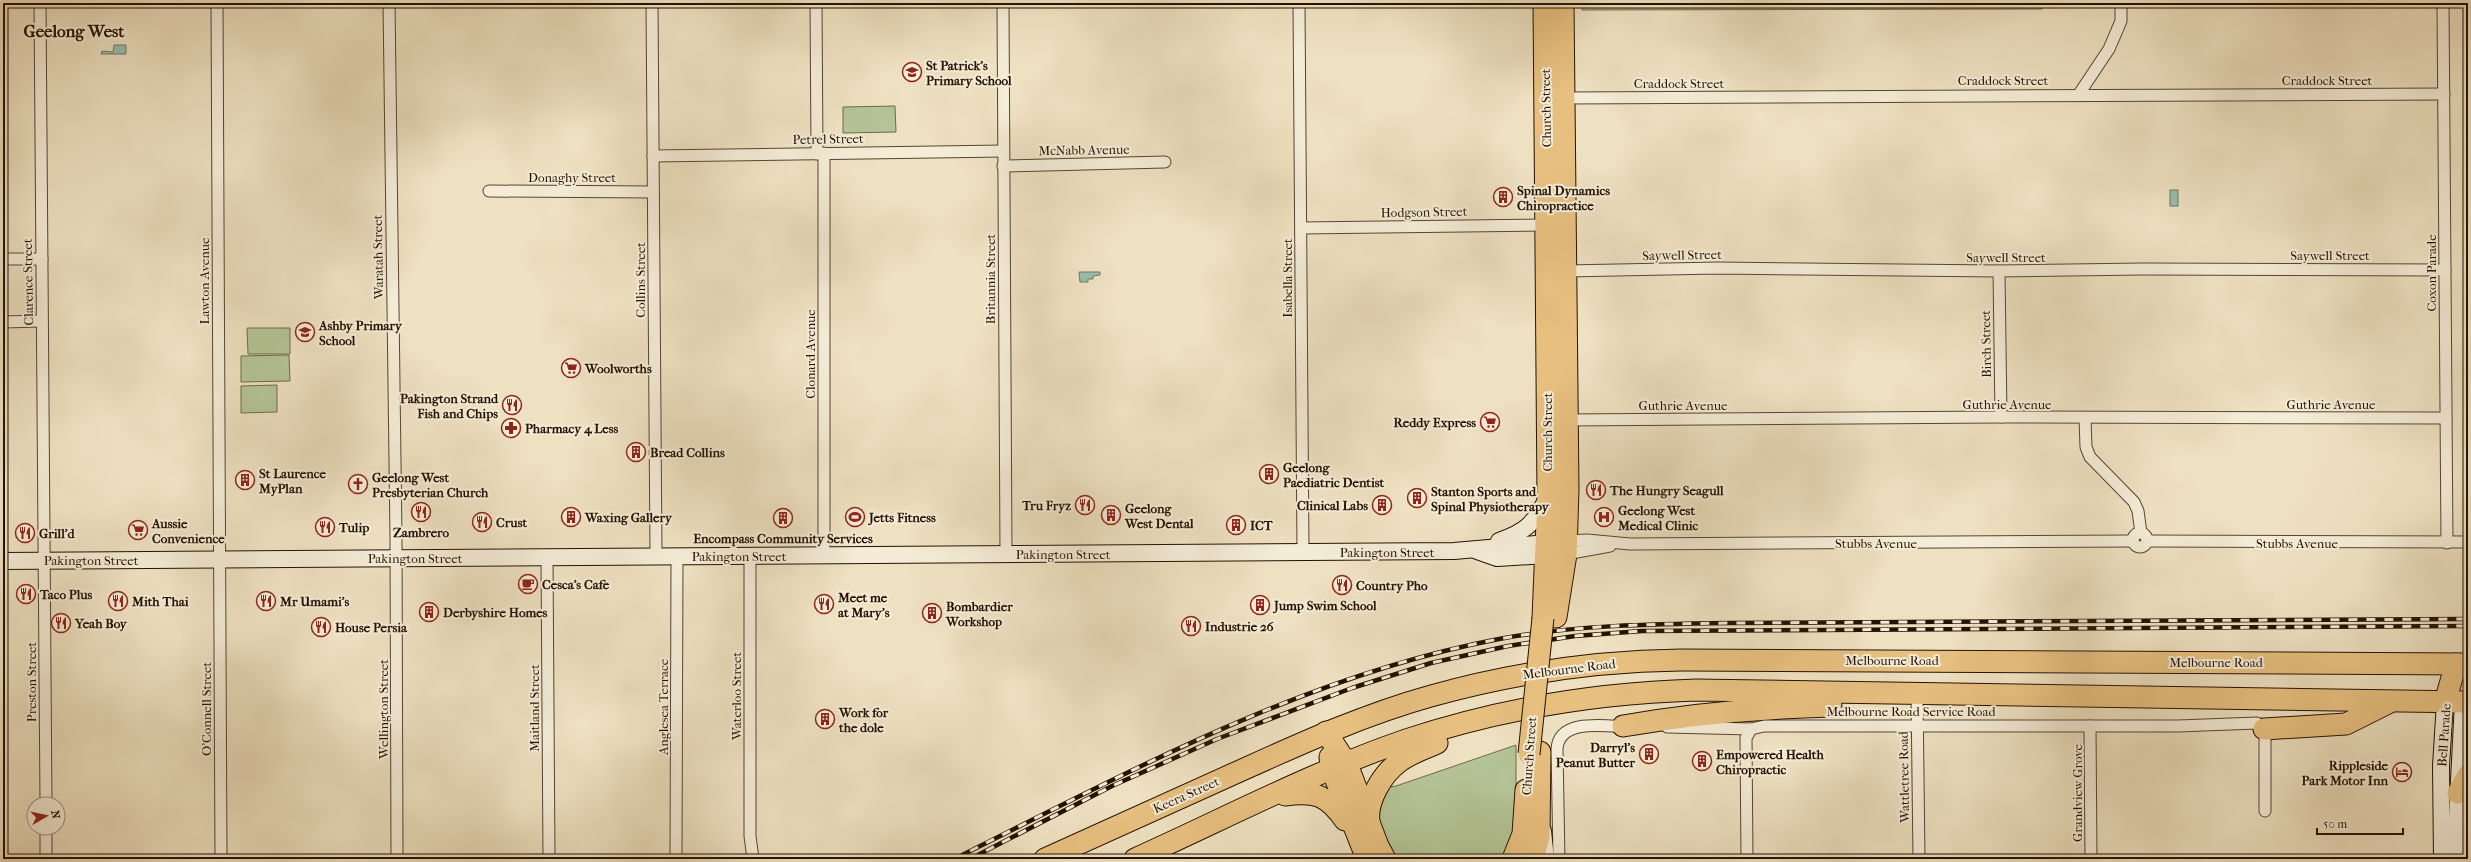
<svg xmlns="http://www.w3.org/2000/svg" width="2471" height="862" font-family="'IM FELL French Canon',serif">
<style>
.green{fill:#b4c496;stroke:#6c6a4c}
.water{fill:#9abeae;stroke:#6b7969}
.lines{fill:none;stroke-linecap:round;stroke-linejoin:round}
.street-casing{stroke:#564531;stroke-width:13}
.secondary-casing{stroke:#241101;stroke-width:18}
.highway-casing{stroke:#241101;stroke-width:23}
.street{stroke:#f4ecd7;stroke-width:11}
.secondary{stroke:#f4ecd7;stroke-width:16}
.highway{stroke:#e7c080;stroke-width:21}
.rail-casing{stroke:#241101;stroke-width:4.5}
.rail{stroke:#f4ecd7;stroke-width:3;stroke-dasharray:9;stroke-linecap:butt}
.highway-bridge-casing{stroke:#241101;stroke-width:23;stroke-linecap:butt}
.highway-bridge{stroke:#e7c080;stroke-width:21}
.labels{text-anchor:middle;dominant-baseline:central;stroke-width:4;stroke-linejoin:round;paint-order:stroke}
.poi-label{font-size:13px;font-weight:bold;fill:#241101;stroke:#f4ecd7;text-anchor:start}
.street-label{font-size:13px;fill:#241101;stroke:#f4ecd7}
.district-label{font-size:17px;font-weight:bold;fill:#241101;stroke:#f4ecd7}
</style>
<rect width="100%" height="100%" fill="#eee1c1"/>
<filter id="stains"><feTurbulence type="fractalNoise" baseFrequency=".005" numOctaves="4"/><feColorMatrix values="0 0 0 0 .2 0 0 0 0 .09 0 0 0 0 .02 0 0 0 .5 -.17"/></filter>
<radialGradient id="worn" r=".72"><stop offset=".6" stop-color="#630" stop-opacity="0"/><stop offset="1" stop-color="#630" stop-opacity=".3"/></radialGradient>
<g class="green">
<polygon points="1582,3 2042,3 2042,9 1582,10"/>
<polygon points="895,106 896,132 843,133 843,107"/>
<polygon points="247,328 290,328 290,354 248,354"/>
<polygon points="289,355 290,381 241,382 241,356"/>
<polygon points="277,385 277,412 241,413 241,386"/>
<polygon points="1516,745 1516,803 1512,841 1501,859 1394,859 1374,813 1384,788 1396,786"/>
<polygon points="2468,792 2468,859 2460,859 2462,818"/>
</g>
<g class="water">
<polygon points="114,45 126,45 126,54 101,54 102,51 113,52"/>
<rect x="2170" y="190" width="8" height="16"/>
<polygon points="1079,272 1100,272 1100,275 1093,276 1093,279 1088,279 1088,282 1080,282"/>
</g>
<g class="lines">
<defs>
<g id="street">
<polyline points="40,3 46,804"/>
<polyline points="217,3 221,859"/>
<polyline points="389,3 396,537 397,859"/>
<polyline points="652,3 656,556"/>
<polyline points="816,3 817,154"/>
<polyline points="1003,3 1006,554"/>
<polyline points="1299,3 1303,552"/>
<polyline points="2443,3 2447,543"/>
<polyline points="2079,94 2109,49 2121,21 2121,3"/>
<polyline points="1563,98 2444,94"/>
<polyline points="653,156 1003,151"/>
<polyline points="1003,166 1165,162"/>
<polyline points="489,191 653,192"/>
<polyline points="1301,228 1547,225"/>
<polyline points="3,259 42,259"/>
<polyline points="1566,271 1718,268 1999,271 2143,269 2445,270"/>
<polyline points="1999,271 2001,417"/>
<polyline points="3,322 42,321"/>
<polyline points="2085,418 2086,447 2090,457 2134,502 2138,511 2141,533"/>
<polyline points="1568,420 2001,417 2446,418"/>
<circle cx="2140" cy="540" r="7"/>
<polyline points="1567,541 1587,540 1630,544 2133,541"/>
<polyline points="2147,541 2468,542"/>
<polyline points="1566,554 1610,546"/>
<polyline points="824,555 824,153"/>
<polyline points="750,556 750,836 753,859"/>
<polyline points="547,557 549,859"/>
<polyline points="1917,694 1919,859"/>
<polyline points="2090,726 2091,859"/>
<polyline points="1667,727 1751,729 1764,726 2178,726 2257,723 2262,725 2265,733 2265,811"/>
<polyline points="46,828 46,859"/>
<polyline points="676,859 677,556"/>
<path d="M 1559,859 L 1557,749 C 1559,718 1605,726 1628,727"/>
<polyline points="1747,859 1746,738 1751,729"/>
</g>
<g id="secondary">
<path d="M 1499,541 C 1527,531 1533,524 1547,499"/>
<polyline points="1477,551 1497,558 1547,555"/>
<polyline points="3,561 1454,551 1547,543"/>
<polyline points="1543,831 1546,859"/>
<polyline points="2442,859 2441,766 2445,702"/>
<polyline points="2455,859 2463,702"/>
</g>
<g id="highway">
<polyline points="1556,617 1566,554 1568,489 1563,3"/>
<polyline points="1543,618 1548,498 1544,3"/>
<polyline points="2445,702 2456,664"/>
<path d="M 1623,726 C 1691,714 1762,708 1831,706"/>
<polyline points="2264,729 2346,724 2388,703"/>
<polyline points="1326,732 1347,764 1378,846 1385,859"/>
<polyline points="1330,757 1332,770 1367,859"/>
<polyline points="2458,793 2468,775"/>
<path d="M 1285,795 C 1316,791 1327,795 1345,820"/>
<path d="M 1369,823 C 1366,801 1382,774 1400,761 C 1411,753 1424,749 1437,743"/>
<path d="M 1045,859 C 1111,829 1177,799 1242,770 C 1304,742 1366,714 1431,696 C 1513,673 1597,661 1681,660 L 2468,664"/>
<path d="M 1135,859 C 1224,819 1313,772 1406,740 C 1499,709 1598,693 1696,690 L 2468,702"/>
<polyline points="1513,859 1523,834 1526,790"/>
<polyline points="1533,859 1539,836 1540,752"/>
</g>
</defs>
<use href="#street" class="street-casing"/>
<use href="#secondary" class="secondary-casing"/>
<use href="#highway" class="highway-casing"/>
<use href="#street" class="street"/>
<use href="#secondary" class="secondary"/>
<use href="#highway" class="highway"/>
<defs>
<g id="rail">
<path d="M 954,859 C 1129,772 1304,676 1499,639 C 1575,625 1652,624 1729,623 L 2468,619"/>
<polyline points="970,859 1112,786 1217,739 1352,688 1431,663 1508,646 1575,636 1642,631 2468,626"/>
</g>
</defs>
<use href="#rail" class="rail-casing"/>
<use href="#rail" class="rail"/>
<defs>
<polyline id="highway-bridge" points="1529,754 1543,618"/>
</defs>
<use href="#highway-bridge" class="highway-bridge-casing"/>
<use href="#highway-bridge" class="highway-bridge"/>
</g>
<defs>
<symbol id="school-ring" viewBox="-11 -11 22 22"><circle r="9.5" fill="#f4ecd7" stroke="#8f2418" stroke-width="1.5"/><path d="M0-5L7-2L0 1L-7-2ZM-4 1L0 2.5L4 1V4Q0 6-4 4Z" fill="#8f2418"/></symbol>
<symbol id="building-ring" viewBox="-11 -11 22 22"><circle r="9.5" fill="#f4ecd7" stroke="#8f2418" stroke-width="1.5"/><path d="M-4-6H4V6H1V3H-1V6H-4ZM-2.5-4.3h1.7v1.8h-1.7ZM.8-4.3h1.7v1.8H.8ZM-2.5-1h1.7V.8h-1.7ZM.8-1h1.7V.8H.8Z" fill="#8f2418"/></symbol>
<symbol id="supermarket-ring" viewBox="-11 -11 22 22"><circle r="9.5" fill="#f4ecd7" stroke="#8f2418" stroke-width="1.5"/><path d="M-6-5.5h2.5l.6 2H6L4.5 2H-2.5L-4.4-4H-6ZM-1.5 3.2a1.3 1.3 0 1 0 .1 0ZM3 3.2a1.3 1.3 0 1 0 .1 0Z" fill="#8f2418"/></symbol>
<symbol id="restaurant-ring" viewBox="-11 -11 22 22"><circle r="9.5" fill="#f4ecd7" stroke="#8f2418" stroke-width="1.5"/><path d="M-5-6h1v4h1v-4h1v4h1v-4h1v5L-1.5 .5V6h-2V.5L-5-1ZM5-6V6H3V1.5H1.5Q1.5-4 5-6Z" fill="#8f2418"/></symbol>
<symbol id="pharmacy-ring" viewBox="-11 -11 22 22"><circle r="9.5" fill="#f4ecd7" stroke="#8f2418" stroke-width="1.5"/><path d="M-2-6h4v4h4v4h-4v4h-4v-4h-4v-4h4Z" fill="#8f2418"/></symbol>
<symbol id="church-ring" viewBox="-11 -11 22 22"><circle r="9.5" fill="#f4ecd7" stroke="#8f2418" stroke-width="1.5"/><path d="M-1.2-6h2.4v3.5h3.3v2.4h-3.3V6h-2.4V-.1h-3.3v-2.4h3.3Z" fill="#8f2418"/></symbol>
<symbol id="stadium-ring" viewBox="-11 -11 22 22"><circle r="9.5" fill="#f4ecd7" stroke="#8f2418" stroke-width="1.5"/><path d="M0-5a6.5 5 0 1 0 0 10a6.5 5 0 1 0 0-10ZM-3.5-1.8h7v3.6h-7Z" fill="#8f2418"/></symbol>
<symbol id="hospital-ring" viewBox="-11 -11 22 22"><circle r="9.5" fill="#f4ecd7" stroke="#8f2418" stroke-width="1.5"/><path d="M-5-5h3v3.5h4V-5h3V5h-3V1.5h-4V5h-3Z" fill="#8f2418"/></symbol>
<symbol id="cafe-ring" viewBox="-11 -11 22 22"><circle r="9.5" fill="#f4ecd7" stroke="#8f2418" stroke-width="1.5"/><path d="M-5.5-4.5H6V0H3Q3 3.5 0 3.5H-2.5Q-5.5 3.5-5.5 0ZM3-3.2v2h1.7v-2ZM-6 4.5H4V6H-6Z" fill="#8f2418"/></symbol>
<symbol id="hotel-ring" viewBox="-11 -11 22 22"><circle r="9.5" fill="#f4ecd7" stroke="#8f2418" stroke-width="1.5"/><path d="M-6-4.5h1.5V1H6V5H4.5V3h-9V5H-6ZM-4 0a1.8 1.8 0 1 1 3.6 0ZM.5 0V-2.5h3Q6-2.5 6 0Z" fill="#8f2418"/></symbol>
</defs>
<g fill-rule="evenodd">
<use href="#school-ring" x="901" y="61" width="22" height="22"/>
<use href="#building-ring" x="1492" y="186" width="22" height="22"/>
<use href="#school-ring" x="294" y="321" width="22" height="22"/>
<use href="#supermarket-ring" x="560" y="357" width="22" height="22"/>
<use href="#restaurant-ring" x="501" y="394" width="22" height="22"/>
<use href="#supermarket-ring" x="1479" y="411" width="22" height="22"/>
<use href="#pharmacy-ring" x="500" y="417" width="22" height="22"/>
<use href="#building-ring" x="625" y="441" width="22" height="22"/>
<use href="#building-ring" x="1258" y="463" width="22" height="22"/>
<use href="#building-ring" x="234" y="469" width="22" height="22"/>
<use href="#church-ring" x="347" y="473" width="22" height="22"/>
<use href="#restaurant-ring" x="1585" y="479" width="22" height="22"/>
<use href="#building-ring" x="1406" y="487" width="22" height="22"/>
<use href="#restaurant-ring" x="1074" y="494" width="22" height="22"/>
<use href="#building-ring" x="1371" y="494" width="22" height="22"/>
<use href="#restaurant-ring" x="410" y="501" width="22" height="22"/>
<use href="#building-ring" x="1100" y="504" width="22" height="22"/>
<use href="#building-ring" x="560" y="506" width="22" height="22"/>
<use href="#stadium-ring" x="844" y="506" width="22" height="22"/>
<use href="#hospital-ring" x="1593" y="506" width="22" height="22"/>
<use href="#building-ring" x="772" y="507" width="22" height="22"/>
<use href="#restaurant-ring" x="471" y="511" width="22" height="22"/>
<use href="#building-ring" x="1225" y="514" width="22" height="22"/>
<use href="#restaurant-ring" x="314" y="516" width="22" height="22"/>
<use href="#supermarket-ring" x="127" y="519" width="22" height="22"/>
<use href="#restaurant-ring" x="14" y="522" width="22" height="22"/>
<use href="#cafe-ring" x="517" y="573" width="22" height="22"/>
<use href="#restaurant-ring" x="1331" y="574" width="22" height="22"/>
<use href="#restaurant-ring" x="15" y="583" width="22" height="22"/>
<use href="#restaurant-ring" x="107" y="590" width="22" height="22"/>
<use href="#restaurant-ring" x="255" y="590" width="22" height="22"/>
<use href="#restaurant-ring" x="813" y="593" width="22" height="22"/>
<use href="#building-ring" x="1249" y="594" width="22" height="22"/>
<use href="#building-ring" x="418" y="601" width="22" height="22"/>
<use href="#building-ring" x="921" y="602" width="22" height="22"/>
<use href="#restaurant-ring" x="50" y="612" width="22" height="22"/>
<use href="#restaurant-ring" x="1180" y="615" width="22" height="22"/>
<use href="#restaurant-ring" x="310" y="616" width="22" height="22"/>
<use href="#building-ring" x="814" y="708" width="22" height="22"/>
<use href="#building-ring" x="1638" y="743" width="22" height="22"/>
<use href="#building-ring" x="1691" y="750" width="22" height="22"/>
<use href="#hotel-ring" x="2391" y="761" width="22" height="22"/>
</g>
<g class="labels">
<g class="poi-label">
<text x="926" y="65">St Patrick's<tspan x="926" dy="15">Primary School</tspan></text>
<text x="1517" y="190">Spinal Dynamics<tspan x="1517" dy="15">Chiropractice</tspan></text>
<text x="319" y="325">Ashby Primary<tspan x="319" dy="15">School</tspan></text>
<text x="585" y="368">Woolworths</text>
<text x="498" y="398" text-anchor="end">Pakington Strand<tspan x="498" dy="15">Fish and Chips</tspan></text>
<text x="1476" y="422" text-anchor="end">Reddy Express</text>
<text x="525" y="428">Pharmacy 4 Less</text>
<text x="650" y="452">Bread Collins</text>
<text x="1283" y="467">Geelong<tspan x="1283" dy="15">Paediatric Dentist</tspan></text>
<text x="259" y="473">St Laurence<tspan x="259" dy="15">MyPlan</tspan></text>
<text x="372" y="477">Geelong West<tspan x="372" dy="15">Presbyterian Church</tspan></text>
<text x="1610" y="490">The Hungry Seagull</text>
<text x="1431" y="491">Stanton Sports and<tspan x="1431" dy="15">Spinal Physiotherapy</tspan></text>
<text x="1071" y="505" text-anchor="end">Tru Fryz</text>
<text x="1368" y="505" text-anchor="end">Clinical Labs</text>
<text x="1125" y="508">Geelong<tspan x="1125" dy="15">West Dental</tspan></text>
<text x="1618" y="510">Geelong West<tspan x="1618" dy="15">Medical Clinic</tspan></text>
<text x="585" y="517">Waxing Gallery</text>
<text x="869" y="517">Jetts Fitness</text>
<text x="496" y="522">Crust</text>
<text x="152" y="523">Aussie<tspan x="152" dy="15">Convenience</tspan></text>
<text x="1250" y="525">ICT</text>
<text x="339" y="527">Tulip</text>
<text x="421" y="532" text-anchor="middle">Zambrero</text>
<text x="39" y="533">Grill'd</text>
<text x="783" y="538" text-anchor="middle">Encompass Community Services</text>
<text x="542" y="584">Cesca's Cafe</text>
<text x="1356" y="585">Country Pho</text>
<text x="40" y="594">Taco Plus</text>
<text x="838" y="597">Meet me<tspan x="838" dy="15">at Mary's</tspan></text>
<text x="132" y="601">Mith Thai</text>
<text x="280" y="601">Mr Umami's</text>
<text x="1274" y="605">Jump Swim School</text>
<text x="946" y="606">Bombardier<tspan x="946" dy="15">Workshop</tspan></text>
<text x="443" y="612">Derbyshire Homes</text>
<text x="75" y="623">Yeah Boy</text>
<text x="1205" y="626">Industrie 26</text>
<text x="335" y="627">House Persia</text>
<text x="839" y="712">Work for<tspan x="839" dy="15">the dole</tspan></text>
<text x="1635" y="747" text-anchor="end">Darryl's<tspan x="1635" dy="15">Peanut Butter</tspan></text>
<text x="1716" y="754">Empowered Health<tspan x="1716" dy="15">Chiropractic</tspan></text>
<text x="2388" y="765" text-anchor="end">Rippleside<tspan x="2388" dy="15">Park Motor Inn</tspan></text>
</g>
<g class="street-label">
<text x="2003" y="80">Craddock Street</text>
<text x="2327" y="80">Craddock Street</text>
<text x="1679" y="83">Craddock Street</text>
<text transform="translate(1546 108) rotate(-91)">Church Street</text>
<text transform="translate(828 139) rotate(-1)">Petrel Street</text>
<text transform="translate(1084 150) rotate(-1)">McNabb Avenue</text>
<text x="572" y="177">Donaghy Street</text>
<text transform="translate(1424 212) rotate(-1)">Hodgson Street</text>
<text transform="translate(1682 255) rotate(-1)">Saywell Street</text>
<text x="2330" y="255">Saywell Street</text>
<text transform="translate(378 257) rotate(-91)">Waratah Street</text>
<text x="2006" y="257">Saywell Street</text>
<text transform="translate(2431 273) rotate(-90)">Coxon Parade</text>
<text transform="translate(1287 278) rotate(-90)">Isabella Street</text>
<text transform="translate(990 279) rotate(-90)">Britannia Street</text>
<text transform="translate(640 280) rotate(-90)">Collins Street</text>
<text transform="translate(204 281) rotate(-90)">Lawton Avenue</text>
<text transform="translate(28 282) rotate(-91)">Clarence Street</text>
<text transform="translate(1986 344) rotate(-91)">Birch Street</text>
<text transform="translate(810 354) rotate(-90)">Clonard Avenue</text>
<text x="2007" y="404">Guthrie Avenue</text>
<text x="2331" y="404">Guthrie Avenue</text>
<text x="1683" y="405">Guthrie Avenue</text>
<text transform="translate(1547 432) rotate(-90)">Church Street</text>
<text x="1876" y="543">Stubbs Avenue</text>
<text x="2297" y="543">Stubbs Avenue</text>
<text x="1387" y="552">Pakington Street</text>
<text x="1063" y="554">Pakington Street</text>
<text x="739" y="556">Pakington Street</text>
<text x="415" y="558">Pakington Street</text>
<text x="91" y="560">Pakington Street</text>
<text x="1892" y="660">Melbourne Road</text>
<text x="2216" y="662">Melbourne Road</text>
<text transform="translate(1569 669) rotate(-7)">Melbourne Road</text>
<text transform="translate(31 682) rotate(-90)">Preston Street</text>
<text transform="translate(736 696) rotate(-90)">Waterloo Street</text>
<text transform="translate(663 707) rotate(-90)">Anglesea Terrace</text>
<text transform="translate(534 708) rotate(-90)">Maitland Street</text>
<text transform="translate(206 709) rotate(-90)">O'Connell Street</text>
<text transform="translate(383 709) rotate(-90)">Wellington Street</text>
<text x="1911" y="711">Melbourne Road Service Road</text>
<text transform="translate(2444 735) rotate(-86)">Bell Parade</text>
<text transform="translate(1529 756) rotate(-86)">Church Street</text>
<text transform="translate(1904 777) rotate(-91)">Wattletree Road</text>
<text transform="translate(2077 793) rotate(-90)">Grandview Grove</text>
<text transform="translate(1186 795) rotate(-24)">Keera Street</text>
</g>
<g class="district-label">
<text x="74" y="31">Geelong West</text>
</g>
</g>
<rect width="2471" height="862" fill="none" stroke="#eee1c1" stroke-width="16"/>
<rect x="4" y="4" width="2463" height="854" fill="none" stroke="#241101" stroke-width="2"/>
<rect x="8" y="8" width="2455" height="846" fill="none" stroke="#241101"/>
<g transform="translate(46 816) rotate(81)"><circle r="19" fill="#f4ecd7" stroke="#a19481"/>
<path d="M0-3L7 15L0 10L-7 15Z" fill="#8f2418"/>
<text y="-6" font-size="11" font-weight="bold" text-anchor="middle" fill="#241101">N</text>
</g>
<path d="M2317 828v6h86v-6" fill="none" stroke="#241101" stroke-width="2"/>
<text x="2323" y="828" font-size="12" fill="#241101" stroke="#f4ecd7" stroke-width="3" paint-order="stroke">50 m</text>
<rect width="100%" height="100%" filter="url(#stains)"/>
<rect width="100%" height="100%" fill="url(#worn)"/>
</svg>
